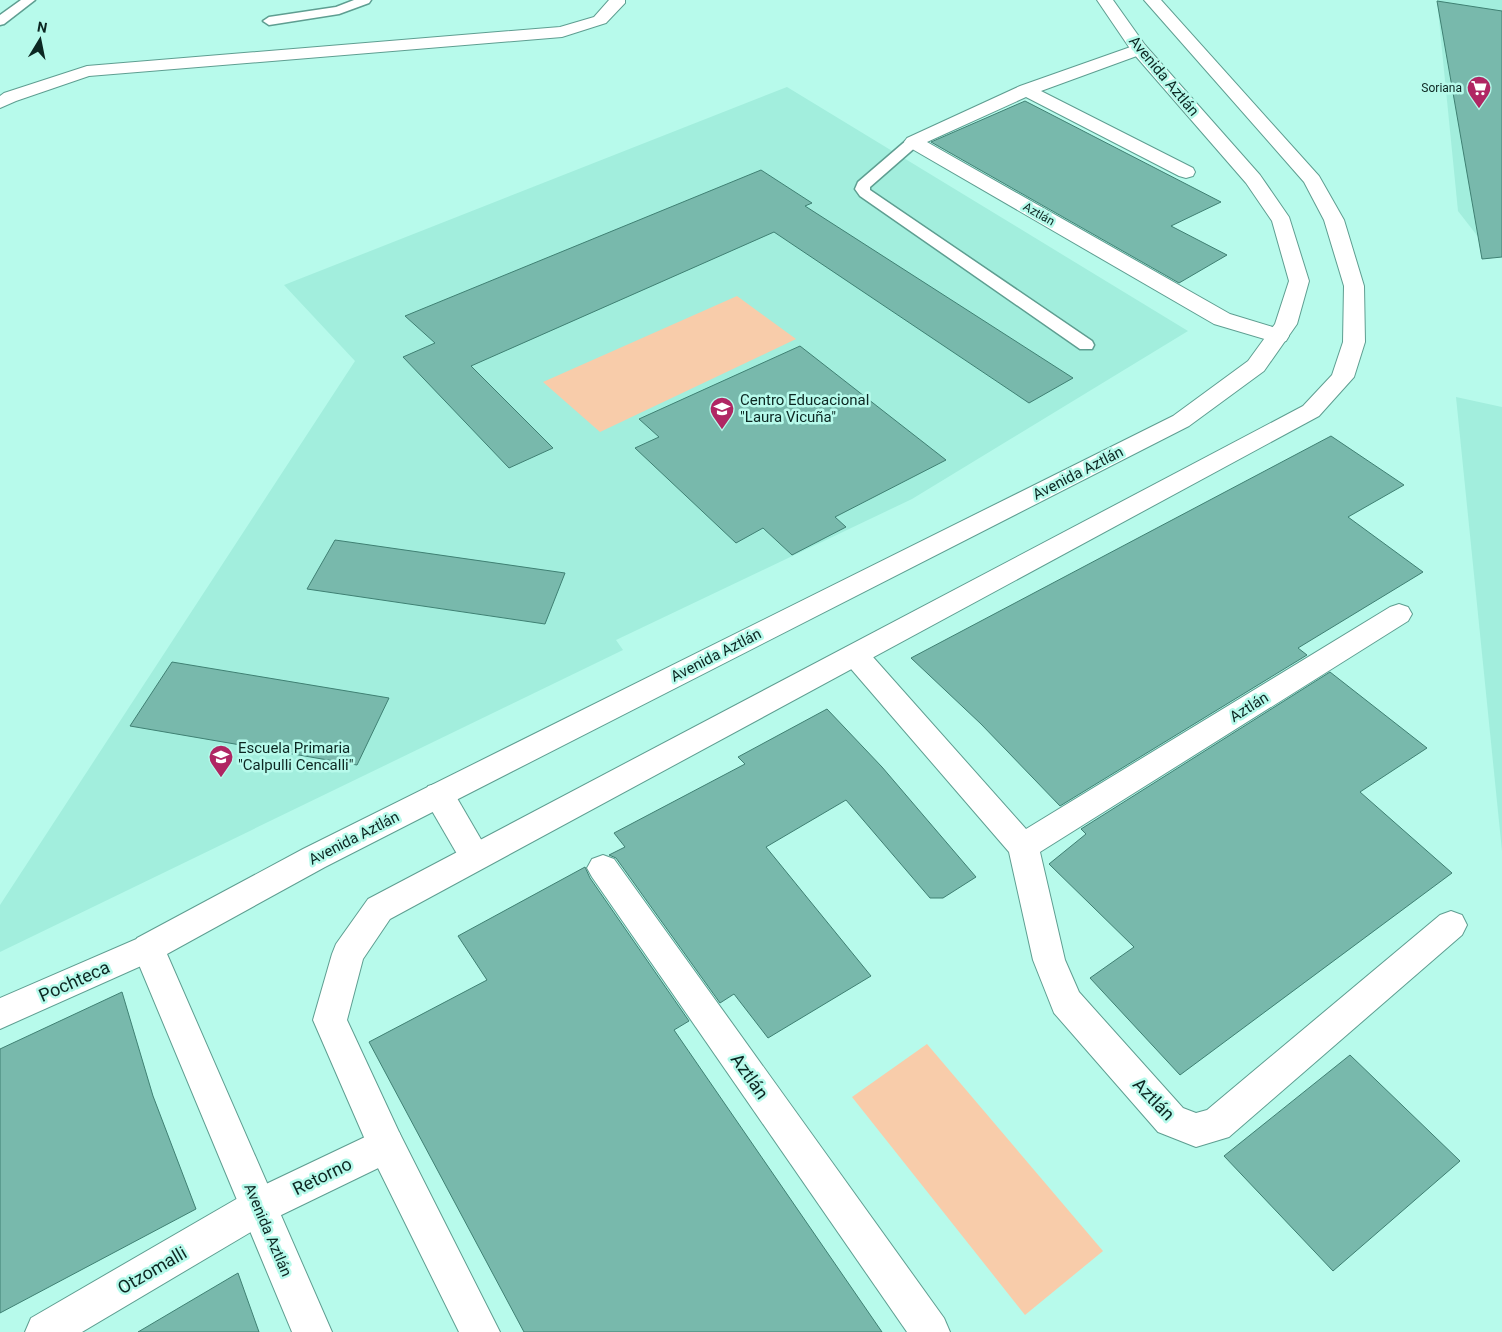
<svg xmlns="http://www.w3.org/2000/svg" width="1502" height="1332" font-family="Roboto,sans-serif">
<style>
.built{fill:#a2eedd}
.green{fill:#f8ccaa}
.building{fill:#78b9ac;stroke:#3f8073}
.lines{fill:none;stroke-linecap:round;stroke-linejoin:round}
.lane-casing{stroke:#5e9e91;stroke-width:3}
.street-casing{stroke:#5e9e91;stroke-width:2}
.secondary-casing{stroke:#5e9e91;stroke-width:2}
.lane{fill:#fff;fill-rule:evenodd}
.street{fill:#fff;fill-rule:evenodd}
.secondary{fill:#fff;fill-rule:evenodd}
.labels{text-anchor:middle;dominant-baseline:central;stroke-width:5;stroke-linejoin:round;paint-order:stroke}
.far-poi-label{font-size:12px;fill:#0c2722;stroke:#b7faeb;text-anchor:end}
.far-street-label{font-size:12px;fill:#0c2722;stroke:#b7faeb}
.street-label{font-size:15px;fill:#0c2722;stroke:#b7faeb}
.poi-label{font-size:15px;fill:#0c2722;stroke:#b7faeb;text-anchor:start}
.near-street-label{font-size:18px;fill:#0c2722;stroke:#b7faeb}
</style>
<rect width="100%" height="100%" fill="#b7faeb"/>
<g class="built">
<polygon points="1437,0 1502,0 1502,246 1479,238 1458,211"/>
<polygon points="787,87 1188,331 912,499 616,640 623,650 0,952 0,905 355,361 284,285"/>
<polygon points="1456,397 1502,407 1502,851"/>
</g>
<g class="green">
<polygon points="737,296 796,339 600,432 543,382"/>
<polygon points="927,1044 1103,1251 1025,1315 852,1097"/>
</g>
<g class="building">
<polygon points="1437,1 1502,11 1502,257 1482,259"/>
<polygon points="1025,101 1221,202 1171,226 1227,255 1179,283 931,142"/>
<polygon points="761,170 812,203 805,206 1073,378 1029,403 774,232 471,366 553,448 509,468 403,357 435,343 405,316"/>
<polygon points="800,346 946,460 835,517 846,527 792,555 763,528 736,543 635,448 659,437 639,419"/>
<polygon points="1331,436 1404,485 1348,517 1423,572 1298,648 1307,655 1060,806 981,724 911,658"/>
<polygon points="335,540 565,573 545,624 307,589"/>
<polygon points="172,662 389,698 357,765 130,726"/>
<polygon points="1330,672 1427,748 1360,792 1452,873 1180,1075 1090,978 1134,947 1049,864 1086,834 1081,829"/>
<polygon points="827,709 882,767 976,877 943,898 930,898 846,800 766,847 871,976 768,1038 734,994 720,1003 616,858 609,855 625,847 614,833 745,764 738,757"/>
<polygon points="585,867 590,878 689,1021 674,1030 882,1332 524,1332 369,1042 487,980 458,936"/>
<polygon points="122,992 153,1096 196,1209 0,1313 0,1049"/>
<polygon points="1350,1055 1460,1161 1333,1271 1224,1156"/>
<polygon points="238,1273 259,1332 138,1332"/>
</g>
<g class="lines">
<defs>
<g id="lane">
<polygon points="21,0 35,0 4,24 0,25 0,15"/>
<polygon points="354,0 371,0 369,3 339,14 269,25 263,21 269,17 336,7"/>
<polygon points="913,138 918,139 920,142 918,145 870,187 870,190 1092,341 1094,345 1092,349 1080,349 860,196 855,189 858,182 908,139"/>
</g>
<g id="street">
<polygon points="609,0 625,0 625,3 606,23 562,37 89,76 16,101 0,108 0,96 4,93 87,66 560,27 594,17"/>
<polygon points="1139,44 1145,45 1147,49 1145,53 1041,91 1193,168 1195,172 1193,176 1186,178 1179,176 1026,97 927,142 1230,314 1286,331 1289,336 1286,341 1278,343 1214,324 907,146 904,142 907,138 1020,86"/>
<polygon points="1399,604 1408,607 1412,614 1408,621 1040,852 1065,960 1079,992 1183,1108 1196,1113 1207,1110 1440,915 1451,911 1462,915 1467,925 1462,935 1229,1137 1196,1147 1158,1132 1054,1013 1033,960 1009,852 845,662 841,655 845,648 855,645 865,648 1026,829 1390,607"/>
<polygon points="439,783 450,786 486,848 490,857 486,866 475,870 464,866 428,804 424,795 428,786"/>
<polygon points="603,855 614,859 944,1318 950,1332 907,1332 592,877 587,868 592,859"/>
<polygon points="148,934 159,938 164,948 159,958 0,1029 0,998"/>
<polygon points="386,1127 399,1132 404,1145 399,1158 271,1220 82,1332 25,1332 31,1318 245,1194"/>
</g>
<g id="secondary">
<polygon points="1097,0 1113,0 1145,45 1260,175 1289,217 1309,281 1297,324 1264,371 1189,426 325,867 167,954 332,1332 292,1332 132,948 137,938 303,849 1173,416 1248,361 1275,324 1289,281 1272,221 1246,183 1133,53"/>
<polygon points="1144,0 1161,0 1319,176 1344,220 1364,286 1365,342 1354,377 1319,416 390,919 363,959 347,1020 399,1132 500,1332 459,1332 373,1158 313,1020 332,954 336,944 368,899 1303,406 1332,375 1343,342 1344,286 1324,220 1304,182"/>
</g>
</defs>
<use href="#lane" class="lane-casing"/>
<use href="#street" class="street-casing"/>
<use href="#secondary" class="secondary-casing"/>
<use href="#lane" class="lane"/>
<use href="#street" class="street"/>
<use href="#secondary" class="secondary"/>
</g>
<defs>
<symbol id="supermarket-pin" viewBox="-11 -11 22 30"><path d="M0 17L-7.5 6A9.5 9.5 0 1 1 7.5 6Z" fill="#b02663" stroke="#b7faeb"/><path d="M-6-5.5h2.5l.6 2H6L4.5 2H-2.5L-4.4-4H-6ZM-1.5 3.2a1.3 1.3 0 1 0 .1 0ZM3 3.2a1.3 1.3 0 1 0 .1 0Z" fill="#fff"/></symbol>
<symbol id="school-pin" viewBox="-11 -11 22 30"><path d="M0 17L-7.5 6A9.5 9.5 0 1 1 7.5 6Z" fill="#b02663" stroke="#b7faeb"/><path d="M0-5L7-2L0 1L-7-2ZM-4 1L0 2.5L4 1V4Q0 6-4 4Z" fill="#fff"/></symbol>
</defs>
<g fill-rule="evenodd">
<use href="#supermarket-pin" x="1465" y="74" width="28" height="38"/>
<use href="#school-pin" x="708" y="395" width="28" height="38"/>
<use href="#school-pin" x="207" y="743" width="28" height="38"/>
</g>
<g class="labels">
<g class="far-poi-label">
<text x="1462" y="88">Soriana</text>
</g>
<g class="far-street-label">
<text transform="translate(1039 214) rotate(30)">Aztlán</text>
</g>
<g class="street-label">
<text transform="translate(1164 76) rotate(50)">Avenida Aztlán</text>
<text transform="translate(1078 473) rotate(-27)">Avenida Aztlán</text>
<text transform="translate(716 655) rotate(-27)">Avenida Aztlán</text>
<text transform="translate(1249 707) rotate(-32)">Aztlán</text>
<text transform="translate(354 838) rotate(-27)">Avenida Aztlán</text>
<text transform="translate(268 1230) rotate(67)">Avenida Aztlán</text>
</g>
<g class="poi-label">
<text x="740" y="400">Centro Educacional<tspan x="740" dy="17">"Laura Vicuña"</tspan></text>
<text x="238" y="748">Escuela Primaria<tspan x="238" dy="17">"Calpulli Cencalli"</tspan></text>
</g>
<g class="near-street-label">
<text transform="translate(74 981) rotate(-24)">Pochteca</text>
<text transform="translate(750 1076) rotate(55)">Aztlán</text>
<text transform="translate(1154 1099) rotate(46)">Aztlán</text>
<text transform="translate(322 1176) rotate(-26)">Retorno</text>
<text transform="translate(152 1270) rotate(-30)">Otzomalli</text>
</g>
</g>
<g transform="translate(40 40) rotate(10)" stroke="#b7faeb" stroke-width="4" paint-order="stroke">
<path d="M0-4L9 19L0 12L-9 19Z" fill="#0c2722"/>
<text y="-8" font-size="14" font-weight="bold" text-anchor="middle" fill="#0c2722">N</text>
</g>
</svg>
